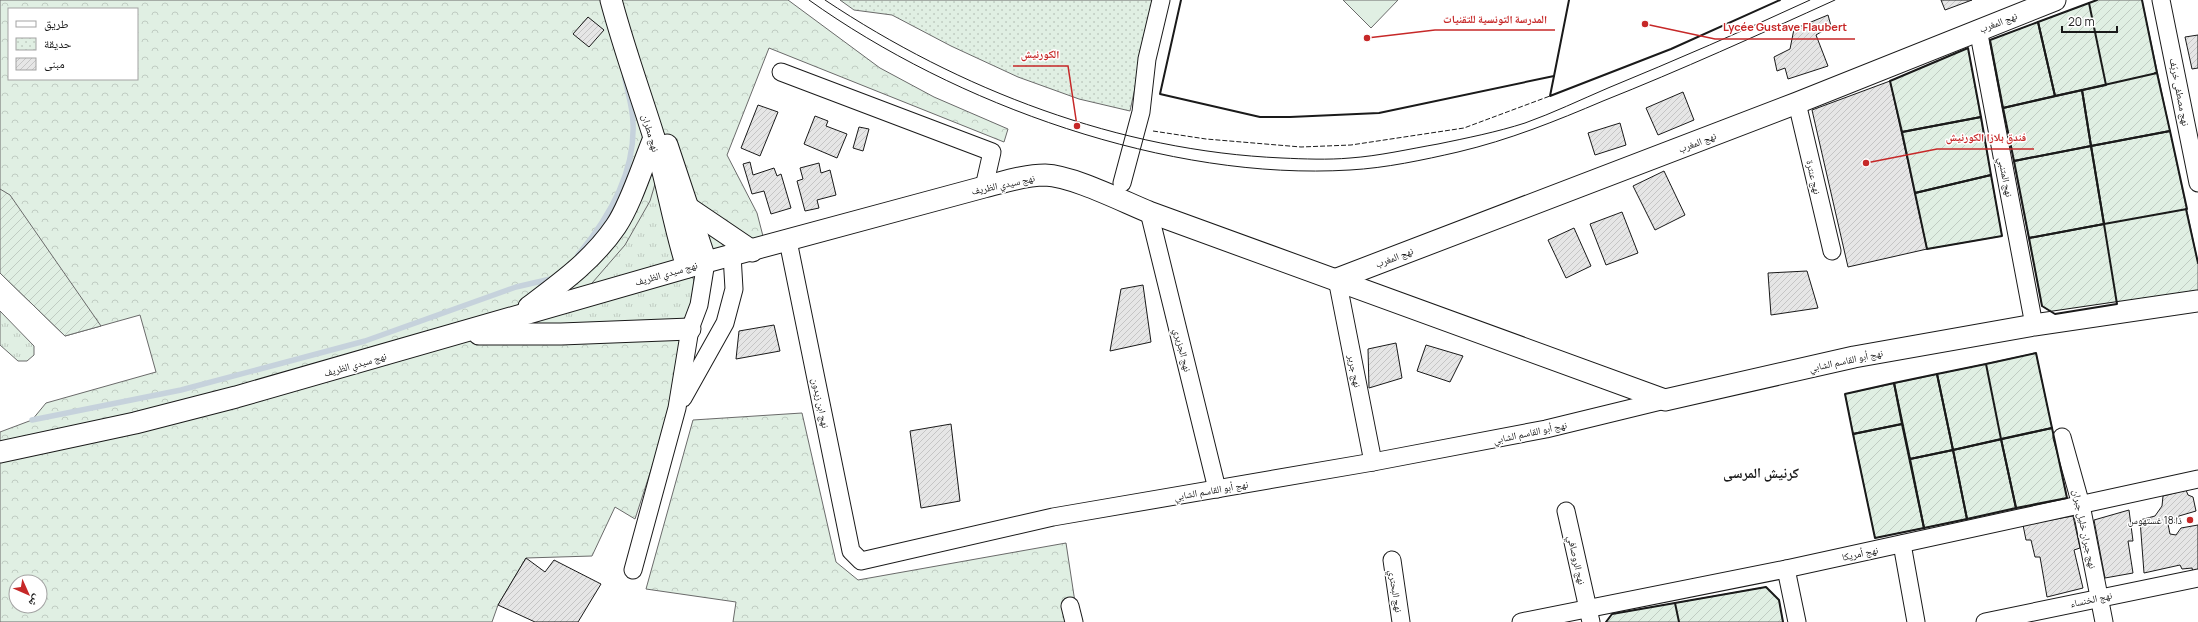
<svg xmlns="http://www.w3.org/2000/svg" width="2198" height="622" font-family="Manrope,'Noto Naskh Arabic',sans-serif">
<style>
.grass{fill:url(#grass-tufts);stroke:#6a6a6a}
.forest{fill:url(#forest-crowns);stroke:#6a6a6a;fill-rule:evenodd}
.park{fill:url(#park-dots);stroke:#6a6a6a}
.garden{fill:url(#garden-furrows);stroke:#6a6a6a}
.pitch{fill:#e0efe3;stroke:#6a6a6a}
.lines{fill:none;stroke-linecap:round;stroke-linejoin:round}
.stream{stroke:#c6d2dc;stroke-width:5.5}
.building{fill:url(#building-hatch);stroke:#1a1a1a}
.minor-casing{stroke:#1a1a1a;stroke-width:19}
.tertiary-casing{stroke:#1a1a1a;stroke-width:23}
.minor{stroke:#fff;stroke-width:17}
.tertiary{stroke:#fff;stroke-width:21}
.tram{stroke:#1a1a1a;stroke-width:1}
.fence{stroke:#1a1a1a;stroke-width:1;stroke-dasharray:5 2;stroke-linecap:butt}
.wall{stroke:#1a1a1a;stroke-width:2}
.poi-dot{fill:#c62828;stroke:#fff;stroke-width:1.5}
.labels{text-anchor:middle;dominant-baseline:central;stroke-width:3;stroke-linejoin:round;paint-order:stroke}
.street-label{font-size:10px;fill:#1a1a1a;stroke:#fff}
.poi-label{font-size:10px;fill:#1a1a1a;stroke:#fff;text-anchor:end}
.district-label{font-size:14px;font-weight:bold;fill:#1a1a1a;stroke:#fff}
.leader{fill:none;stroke:#c62828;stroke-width:1.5}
.callout-dot{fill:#c62828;stroke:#fff;stroke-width:1.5}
.callout-label{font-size:11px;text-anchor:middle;font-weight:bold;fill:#c62828;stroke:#fff;stroke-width:3;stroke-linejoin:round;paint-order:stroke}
</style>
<defs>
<pattern id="grass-tufts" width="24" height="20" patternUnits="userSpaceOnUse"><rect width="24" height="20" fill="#e0efe3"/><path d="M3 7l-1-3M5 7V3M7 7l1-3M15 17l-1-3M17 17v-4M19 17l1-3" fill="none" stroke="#c0ccc2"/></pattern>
<pattern id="forest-crowns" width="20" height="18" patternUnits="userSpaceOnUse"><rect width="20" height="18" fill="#e0efe3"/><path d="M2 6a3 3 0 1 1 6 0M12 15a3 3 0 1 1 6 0" fill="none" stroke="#c0ccc2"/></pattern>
<pattern id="park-dots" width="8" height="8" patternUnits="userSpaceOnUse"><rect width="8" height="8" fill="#e0efe3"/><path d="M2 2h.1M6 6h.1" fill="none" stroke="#c0ccc2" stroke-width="1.8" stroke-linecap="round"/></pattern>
<pattern id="garden-furrows" width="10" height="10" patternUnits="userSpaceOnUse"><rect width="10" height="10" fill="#e0efe3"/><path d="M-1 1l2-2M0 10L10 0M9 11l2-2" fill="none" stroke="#c0ccc2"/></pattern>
<pattern id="building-hatch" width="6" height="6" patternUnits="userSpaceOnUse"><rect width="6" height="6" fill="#e6e6e6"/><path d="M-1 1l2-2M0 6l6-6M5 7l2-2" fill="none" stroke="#c5c5c5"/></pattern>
</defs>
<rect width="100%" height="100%" fill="#fff"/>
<g class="grass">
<path d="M 663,157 L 764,240 L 683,261 C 699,286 700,290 687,317 L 670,324 L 530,327 L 586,290 Z"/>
<polygon points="0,311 34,346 34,355 27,361 18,361 0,345"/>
</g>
<g class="forest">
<path d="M 0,0 L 788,0 L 880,68 L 934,97 L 1008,129 L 1004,142 L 769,48 L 727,155 L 757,213 L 764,240 L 726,238 L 701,222 L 663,157 L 650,201 L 625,245 L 586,290 L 530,326 L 670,324 L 687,317 L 671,409 L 635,519 L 615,507 L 592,556 L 526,558 L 498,605 L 492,622 L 0,622 L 0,432 L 32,420 L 46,403 L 156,372 L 140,315 L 65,336 L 0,273 ZM 9,9 L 137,9 L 137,79 L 9,79 ZM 16,582 L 40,582 L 40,606 L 16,606 Z"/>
<polygon points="802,413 836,562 858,580 1066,543 1078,622 733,622 736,602 646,589 693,420"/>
</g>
<polygon class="park" points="840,0 1154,0 1130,111 1079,99 1018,77 951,46 892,15 854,10"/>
<g class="garden">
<polygon points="2097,0 2142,0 2198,263 2198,292 2055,314 2042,306 1990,40"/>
<polygon points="1968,48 2002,236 1927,249 1890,81"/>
<polygon points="0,189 10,195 101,326 65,336 0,273"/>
<polygon points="2036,353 2067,498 1875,538 1845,394"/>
<polygon points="1766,587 1779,600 1783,622 1606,622 1612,614"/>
</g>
<polygon class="pitch" points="1343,0 1398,0 1371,28"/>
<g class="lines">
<g class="stream">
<path d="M 578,255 C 608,219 635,173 633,124 C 633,109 628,93 625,79"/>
<polyline points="32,420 181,390 365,341 516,287 555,278"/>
</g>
</g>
<g class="building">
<polygon points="1941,0 1972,0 1945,10"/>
<polygon points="1828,15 1831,26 1816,35 1828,66 1788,79 1785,68 1777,71 1774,57 1790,49 1794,29"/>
<polygon points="588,17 604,30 589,47 573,34"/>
<polygon points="2198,35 2198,68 2192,69 2185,37"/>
<polygon points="1890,81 1927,249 1848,267 1812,110"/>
<polygon points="1683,92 1694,120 1658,135 1646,108"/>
<polygon points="758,105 778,112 760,156 741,148"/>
<polygon points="815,116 828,121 826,126 847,134 837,158 804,144"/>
<polygon points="1620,123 1626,145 1595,155 1588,133"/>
<polygon points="859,127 869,129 863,151 853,148"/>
<polygon points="750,162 753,175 774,168 777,176 781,174 791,208 771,214 764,191 752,194 743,164"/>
<polygon points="819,163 821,173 830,170 836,195 817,200 819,208 805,211 797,181 803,179 800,168"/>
<polygon points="1664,171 1685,215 1655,230 1633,186"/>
<polygon points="1622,212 1638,253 1606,265 1590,224"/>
<polygon points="1574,228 1591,266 1566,278 1548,240"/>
<polygon points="1807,271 1818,308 1771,315 1768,273"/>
<polygon points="1143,285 1151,342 1110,351 1121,289"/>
<polygon points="774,325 780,351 736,359 739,331"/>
<polygon points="1396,343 1402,378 1369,388 1368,349"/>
<polygon points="1426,345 1463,356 1450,382 1417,371"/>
<polygon points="951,424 960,501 921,508 910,431"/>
<polygon points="2186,490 2188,495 2193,497 2196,511 2179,516 2177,522 2168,524 2170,534 2176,535 2181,528 2198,525 2198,571 2193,572 2192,568 2182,569 2180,565 2144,573 2140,520 2155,516 2162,506 2163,496"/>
<polygon points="2129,510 2133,541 2128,541 2133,573 2105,578 2094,520"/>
<polygon points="2073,516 2080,548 2074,550 2083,588 2047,597 2040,557 2035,557 2031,540 2026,540 2023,525"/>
<polygon points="526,558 545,572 554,560 601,584 578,622 535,622 498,605"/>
</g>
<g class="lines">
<defs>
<g id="minor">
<polyline points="2161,0 2198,183"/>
<polyline points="1978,29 2034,325"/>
<polyline points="781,72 992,152 984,187"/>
<polyline points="1797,103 1832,251"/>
<polyline points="1122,183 1141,112 1147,59 1161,0"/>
<polyline points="1149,212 1217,489"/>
<polyline points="788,241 851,551 861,561 1053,517 1373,462 1546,429 1665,400"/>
<polyline points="1337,279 1373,462"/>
<polyline points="683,398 725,323 734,289 732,255"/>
<polyline points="2062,437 2081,505 2104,622"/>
<polyline points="1566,511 1591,622"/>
<polyline points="1902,544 1916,622"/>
<polyline points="1392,560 1401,622"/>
<polyline points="1786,569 1797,622"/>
<polyline points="633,570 677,408 690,329 699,305 706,262"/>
<polyline points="1070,606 1074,622"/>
<polyline points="1521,622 1786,569 2198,479"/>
<polyline points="1985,622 2198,578"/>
</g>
<g id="tertiary">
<path d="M 611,0 C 623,45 638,87 652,131 C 666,176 673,223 687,267"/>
<polyline points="667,145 706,262"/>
<polyline points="690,209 752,251"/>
<polyline points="1337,279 1797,103 2055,0"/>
<path d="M 529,307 C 561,283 593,260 616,226 C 631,204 643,164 654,138"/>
<polyline points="479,334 561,334 690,329"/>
<path d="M 0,452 L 135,423 L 236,397 L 706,262 L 984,187 C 1004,182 1024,175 1045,175 C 1073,176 1122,201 1149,212 L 1665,400 L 1854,357 L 2034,325 L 2198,301"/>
</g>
</defs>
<use href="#minor" class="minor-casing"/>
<use href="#tertiary" class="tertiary-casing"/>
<use href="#minor" class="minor"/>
<use href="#tertiary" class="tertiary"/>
<g class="tram">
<path d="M 809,0 C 956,105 1168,181 1350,170 C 1386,168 1423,160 1458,152 C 1509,140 1556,121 1603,101 C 1681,70 1758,35 1835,0"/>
<path d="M 825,0 C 960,90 1119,151 1282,158 C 1304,159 1328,160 1350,158 C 1379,156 1409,149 1438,144 C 1467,138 1497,132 1525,123 C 1553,113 1580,100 1608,88 C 1676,60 1743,31 1810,0"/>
</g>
<polyline class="fence" points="1153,131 1206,139 1301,147 1351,145 1464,128 1550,96"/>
<g class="wall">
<polyline points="1181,0 1160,94 1260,117 1290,117 1379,113 1554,76 1569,0"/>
<polyline points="2142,0 2157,73 2155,73"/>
<polygon points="2089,3 2106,85 2055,96 2038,22"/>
<polyline points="2089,3 2097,0"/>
<polygon points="2038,22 2055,96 2003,108 1990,40"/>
<polygon points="1968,48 1981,117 1902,132 1890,81"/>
<polygon points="2157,73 2170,131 2091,146 2082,90"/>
<polyline points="1554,76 1550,96 1671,49 1780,0"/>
<polygon points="2082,90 2091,146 2014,161 2003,108"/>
<polygon points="1981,117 1991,175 1915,193 1902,132"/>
<polygon points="2170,131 2187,209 2104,224 2091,146"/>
<polygon points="2091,146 2104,224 2029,238 2014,161"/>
<polygon points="1991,175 2002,236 1927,249 1915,193"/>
<polyline points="2186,209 2198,263"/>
<polygon points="2104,224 2117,304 2055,314 2042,306 2029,238"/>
<polygon points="1937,374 1953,450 1910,459 1894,383"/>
<polygon points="1894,383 1902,424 1853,434 1845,394"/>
<polygon points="1902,424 1924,528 1875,538 1853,434"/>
<polygon points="2052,428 2067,498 2016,508 2001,439"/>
<polyline points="2001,439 1986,364 2036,353 2052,428 1953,450 1937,374 1986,364 2001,439"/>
<polygon points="2001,439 2016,508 1967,519 1953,450"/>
<polygon points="1953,450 1967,519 1924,528 1910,459"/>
<polyline points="1606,622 1612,614 1675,603"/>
<polyline points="1679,622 1675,603 1766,587 1779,600 1783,622"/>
</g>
</g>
<circle class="poi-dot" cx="2190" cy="520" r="4"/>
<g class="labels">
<g class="street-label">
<text transform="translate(1998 22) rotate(-21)">نهج المغرب</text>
<text transform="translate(2180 92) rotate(79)">نهج مصطفى خريّف</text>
<text transform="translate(651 133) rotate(74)">نهج مطران</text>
<text transform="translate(1697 142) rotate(-21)">نهج المغرب</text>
<text transform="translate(1814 177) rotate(77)">نهج عنترة</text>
<text transform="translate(2006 177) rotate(79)">نهج المتنبي</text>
<text transform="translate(1003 184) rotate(-12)">نهج سيدي الظريف</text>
<text transform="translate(1394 257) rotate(-21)">نهج المغرب</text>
<text transform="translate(666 273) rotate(-16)">نهج سيدي الظريف</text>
<text transform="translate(1183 350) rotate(76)">نهج الجزيري</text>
<text transform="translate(1846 360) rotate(-12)">نهج أبو القاسم الشابي</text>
<text transform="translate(355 364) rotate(-16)">نهج سيدي الظريف</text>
<text transform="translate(1355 371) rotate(79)">نهج جرير</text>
<text transform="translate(821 403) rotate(78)">نهج ابن زيدون</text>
<text transform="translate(1530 432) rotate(-12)">نهج أبو القاسم الشابي</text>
<text transform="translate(1211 490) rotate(-10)">نهج أبو القاسم الشابي</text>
<text transform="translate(2085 529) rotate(78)">نهج جبران خليل جبران</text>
<text transform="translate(1860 553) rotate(-12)">نهج أمريكا</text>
<text transform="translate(1577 560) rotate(77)">نهج الروصافي</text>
<text transform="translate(1396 591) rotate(81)">نهج البحتري</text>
<text transform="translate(2091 599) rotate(-12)">نهج الخنساء</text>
</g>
<g class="poi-label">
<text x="2182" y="520">ذا 18 غستهوس</text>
</g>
<g class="district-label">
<text x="1761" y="472">كرنيش المرسى</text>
</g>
</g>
<path class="leader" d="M1367 38L1435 30H1555M1645 24L1715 39H1855M1077 126L1068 66H1013M1866 163L1937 149H2034"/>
<g class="callout-dot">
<circle cx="1367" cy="38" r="4"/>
<circle cx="1645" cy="24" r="4"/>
<circle cx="1077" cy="126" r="4"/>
<circle cx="1866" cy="163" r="4"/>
</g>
<g class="callout-label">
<text x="1495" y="23">المدرسة التونسية للتقنيات</text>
<text x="1785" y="31">Lycée Gustave Flaubert</text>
<text x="1040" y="58">الكورنيش</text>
<text x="1986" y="141">فندق بلازا الكورنيش</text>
</g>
<rect x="8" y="8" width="130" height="72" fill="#ffffff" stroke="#a3a3a3"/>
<rect x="16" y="21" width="20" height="6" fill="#ffffff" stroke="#a3a3a3"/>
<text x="44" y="28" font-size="12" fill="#1a1a1a">طريق</text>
<rect x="16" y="38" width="20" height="12" fill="url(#park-dots)" stroke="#a3a3a3"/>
<text x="44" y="48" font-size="12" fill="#1a1a1a">حديقة</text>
<rect x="16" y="58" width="20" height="12" fill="url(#building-hatch)" stroke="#a3a3a3"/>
<text x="44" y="68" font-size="12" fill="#1a1a1a">مبنى</text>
<g transform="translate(28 594) rotate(135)"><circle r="19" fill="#ffffff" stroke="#a3a3a3"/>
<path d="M0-3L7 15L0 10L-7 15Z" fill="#c62828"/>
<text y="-6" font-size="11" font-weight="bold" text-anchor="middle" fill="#1a1a1a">ش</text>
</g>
<path d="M2062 26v6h55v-6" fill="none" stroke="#1a1a1a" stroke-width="2"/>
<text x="2068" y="26" font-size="12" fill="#1a1a1a" stroke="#ffffff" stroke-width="3" paint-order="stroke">20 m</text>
</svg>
